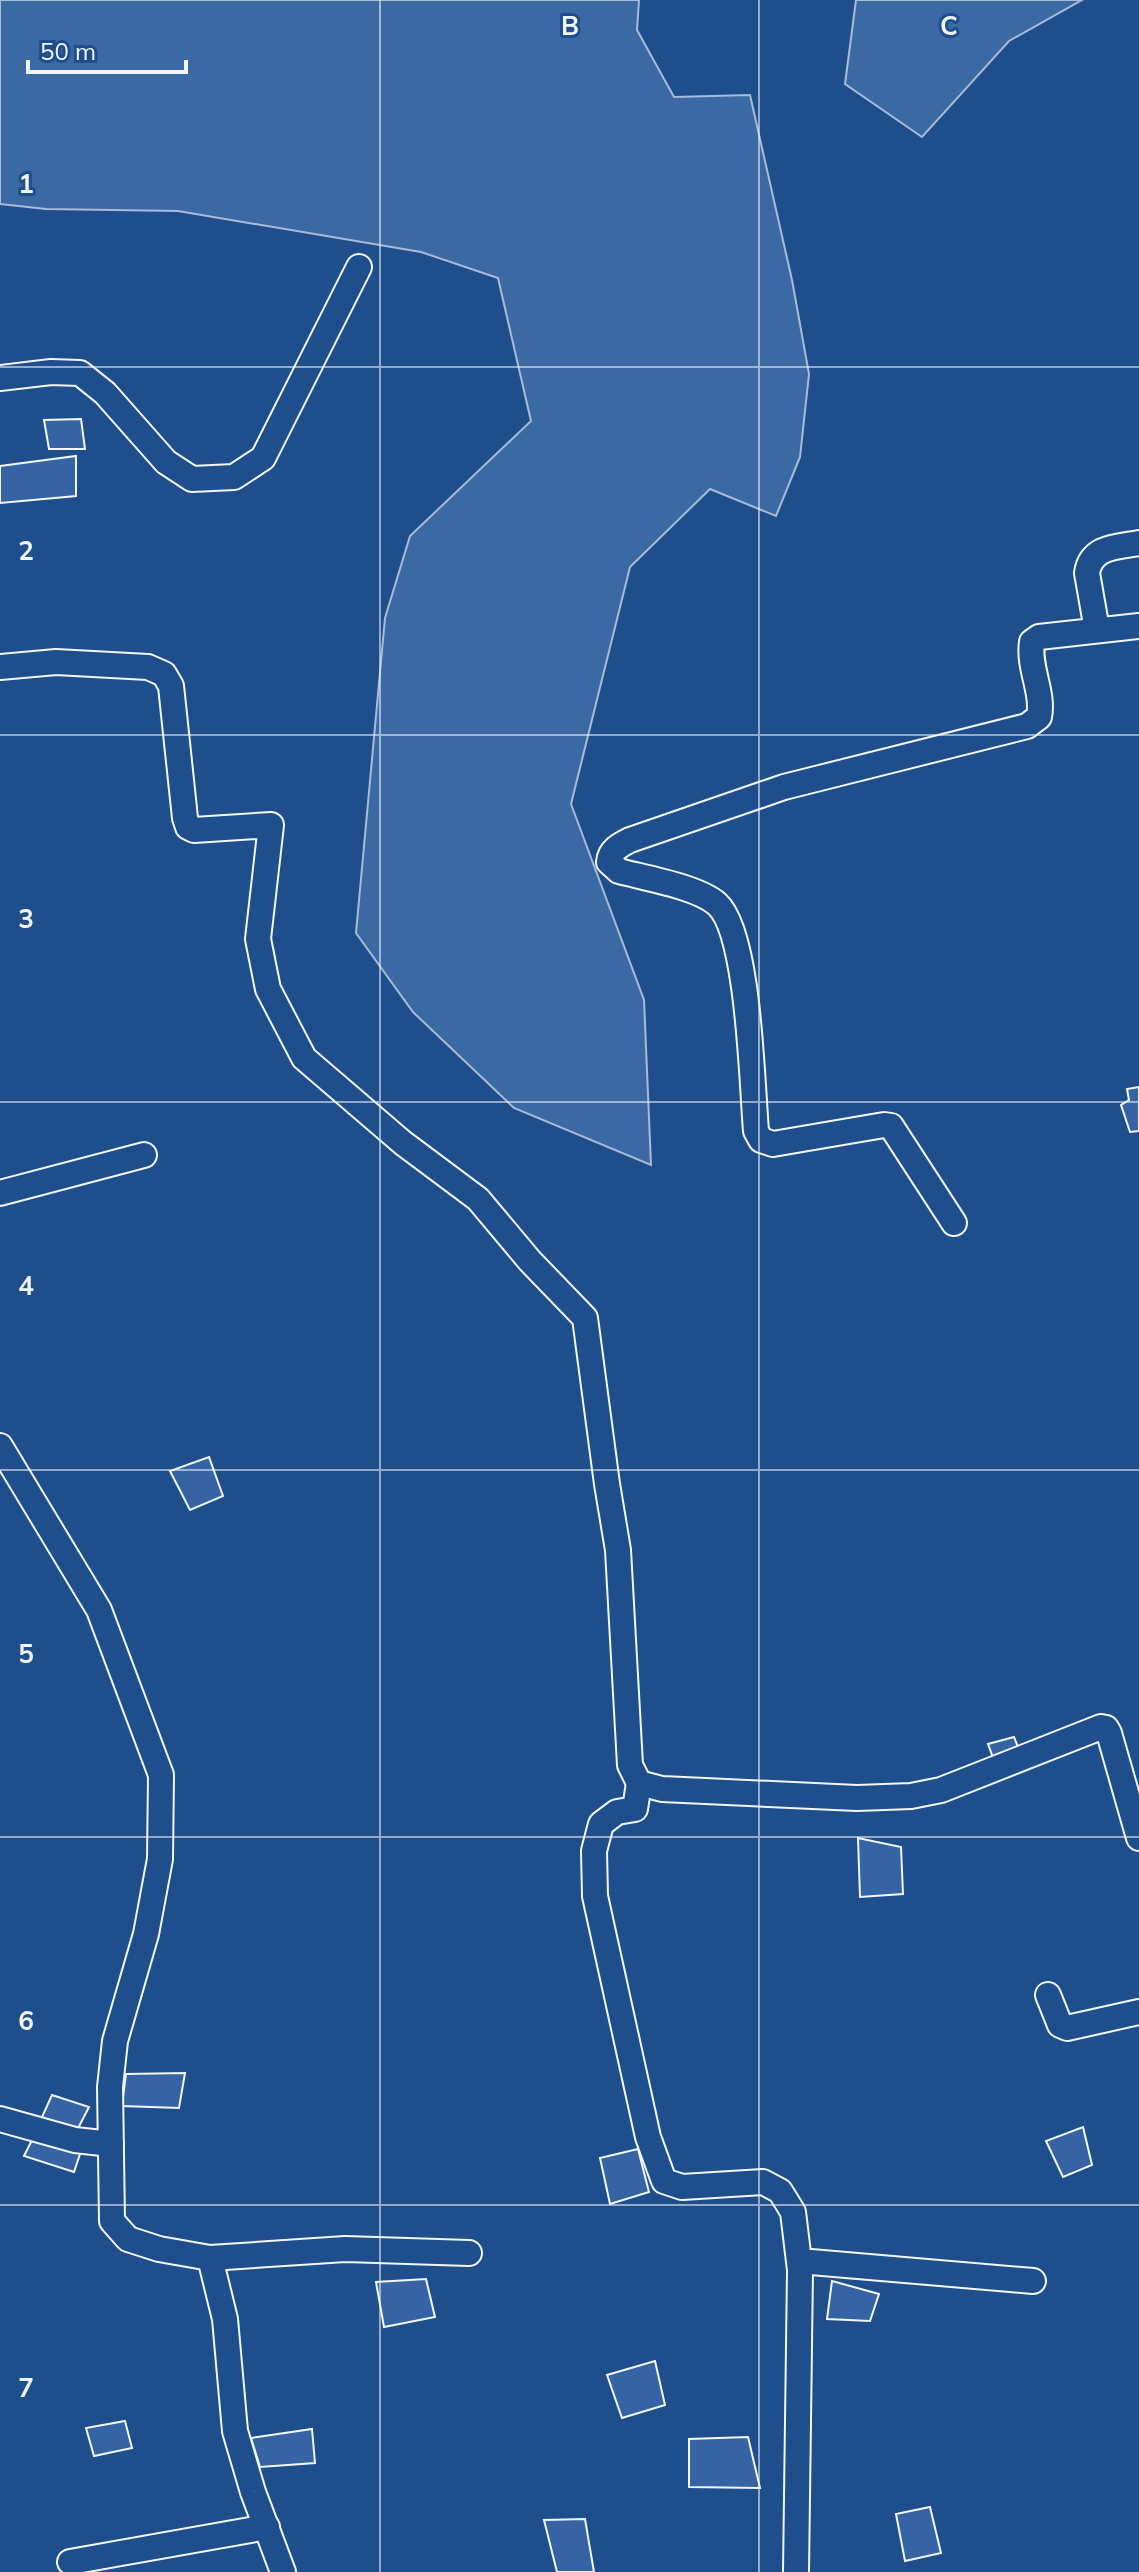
<svg xmlns="http://www.w3.org/2000/svg" width="1139" height="2572" font-family="Mulish,sans-serif">
<style>
.water{fill:#3b69a3;stroke:#a8bbd7;stroke-width:2}
.building{fill:#3563a3;stroke:#f2f6ff;stroke-width:2}
.lines{fill:none;stroke-linecap:round;stroke-linejoin:round}
.minor-casing{stroke:#f2f6ff;stroke-width:28}
.minor{stroke:#1f4e8c;stroke-width:24}
.grid{fill:none;stroke:#f2f6ff;stroke-width:2;stroke-opacity:0.55}
.grid-label{font-size:26px;text-anchor:middle;font-weight:bold;fill:#f2f6ff;stroke:#1f4e8c;stroke-width:6;stroke-linejoin:round;paint-order:stroke}
</style>
<rect width="100%" height="100%" fill="#1f4e8c"/>
<g class="water">
<polygon points="0,0 639,0 637,30 674,97 750,95 792,280 809,374 800,457 776,516 710,489 630,567 571,804 644,1000 651,1165 514,1108 413,1012 356,933 385,618 410,536 531,421 498,278 421,252 178,211 46,209 0,204"/>
<polygon points="856,0 1082,0 1009,41 922,137 845,84"/>
</g>
<g class="building">
<polygon points="81,419 85,449 49,449 44,420"/>
<polygon points="76,456 76,496 0,503 0,466"/>
<polygon points="1139,1087 1139,1131 1130,1132 1121,1105 1129,1100 1127,1089"/>
<polygon points="209,1457 223,1496 190,1510 170,1471"/>
<polygon points="1014,1737 1022,1757 995,1763 988,1744"/>
<polygon points="858,1838 901,1847 903,1894 860,1897"/>
<polygon points="185,2073 179,2108 122,2106 126,2074"/>
<polygon points="52,2095 89,2107 73,2138 37,2128"/>
<polygon points="1083,2127 1092,2165 1063,2177 1046,2141"/>
<polygon points="36,2132 82,2148 74,2172 24,2156"/>
<polygon points="638,2149 649,2192 610,2204 600,2158"/>
<polygon points="426,2279 435,2317 384,2327 376,2282"/>
<polygon points="832,2281 879,2294 870,2321 827,2319"/>
<polygon points="655,2361 665,2405 622,2418 607,2375"/>
<polygon points="125,2421 132,2448 94,2456 86,2428"/>
<polygon points="312,2429 315,2463 260,2467 251,2438"/>
<polygon points="748,2437 760,2488 689,2487 689,2439"/>
<polygon points="930,2507 941,2553 905,2561 896,2514"/>
<polygon points="585,2519 594,2572 557,2572 544,2520"/>
</g>
<g class="lines">
<defs>
<g id="minor">
<polyline points="0,378 51,372 80,373 105,393 166,462 192,479 234,477 263,458 359,267"/>
<path d="M 1097,630 L 1087,573 C 1091,546 1117,547 1139,543"/>
<polyline points="0,667 56,662 148,667 164,674 171,686 185,818 188,827 194,830 271,825 258,939 268,989 304,1058 403,1143 478,1199 530,1261 585,1318 607,1484 618,1550 630,1765 639,1783 662,1789 857,1798 911,1796 941,1790 1101,1727 1106,1728 1109,1733 1139,1838"/>
<polyline points="0,1193 144,1155"/>
<path d="M 954,1223 L 891,1126 L 884,1125 L 773,1144 L 761,1140 L 756,1131 C 752,1085 749,932 717,904 C 698,887 645,878 619,871 L 609,862 C 610,850 620,845 630,840 L 784,787 L 1027,726 L 1039,717 C 1044,692 1028,668 1032,642 L 1039,637 L 1139,626"/>
<polyline points="0,1446 99,1610 161,1775 160,1859 146,1934 115,2041 110,2087 112,2221 128,2239 159,2249 210,2258 225,2319 235,2431 253,2492 283,2572"/>
<polyline points="639,1783 635,1809 617,1812 601,1824 594,1851 595,1896 648,2137 664,2181 682,2187 763,2182 780,2191 793,2212 800,2270"/>
<polyline points="1048,1995 1060,2025 1067,2028 1139,2012"/>
<polyline points="0,2119 75,2140 111,2144"/>
<polyline points="210,2258 345,2249 469,2253"/>
<polyline points="70,2562 267,2527"/>
<polyline points="796,2572 800,2270 804,2264 811,2262 1033,2281"/>
</g>
</defs>
<use href="#minor" class="minor-casing"/>
<use href="#minor" class="minor"/>
</g>
<path class="grid" d="M 380,0 L 380,2572M 759,0 L 759,2572M 0,367 L 1139,367M 0,735 L 1139,735M 0,1102 L 1139,1102M 0,1470 L 1139,1470M 0,1837 L 1139,1837M 0,2205 L 1139,2205"/>
<g class="grid-label">
<text x="570" y="35">B</text>
<text x="949" y="35">C</text>
<text x="26" y="193">1</text>
<text x="26" y="560">2</text>
<text x="26" y="928">3</text>
<text x="26" y="1295">4</text>
<text x="26" y="1663">5</text>
<text x="26" y="2030">6</text>
<text x="26" y="2397">7</text>
</g>
<path d="M28 60v12h158v-12" fill="none" stroke="#f2f6ff" stroke-width="4"/>
<text x="40" y="60" font-size="24" fill="#f2f6ff" stroke="#1f4e8c" stroke-width="6" paint-order="stroke">50 m</text>
</svg>
